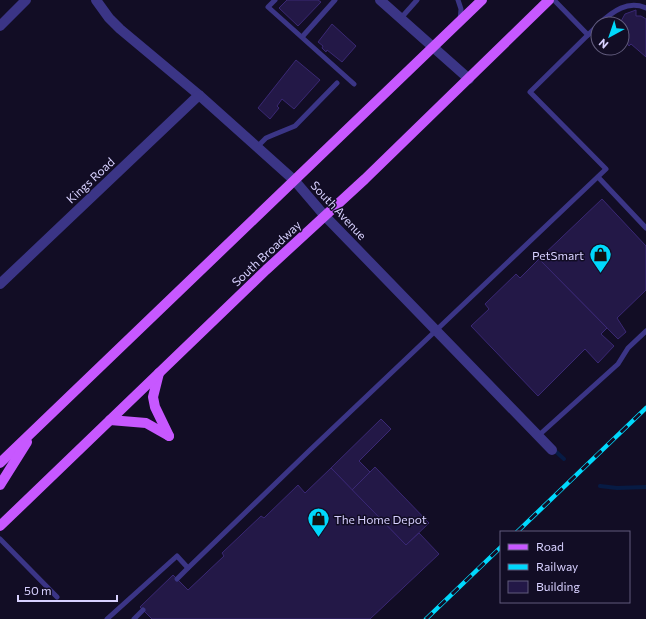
<svg xmlns="http://www.w3.org/2000/svg" width="646" height="619" font-family="Commissioner,sans-serif">
<style>
.lines{fill:none;stroke-linecap:round;stroke-linejoin:round}
.stream{stroke:#071b44;stroke-width:4}
.building{fill:#231847;stroke:#3a2874}
.lane{stroke:#3b3586;stroke-width:5}
.street{stroke:#3b3586;stroke-width:10}
.primary{stroke:#c758ff;stroke-width:10}
.rail-casing{stroke:#00d8fc;stroke-width:4.5}
.rail{stroke:#120d25;stroke-width:3;stroke-dasharray:9;stroke-linecap:butt}
.labels{text-anchor:middle;dominant-baseline:central;stroke-width:3;stroke-linejoin:round;paint-order:stroke}
.street-label{font-size:12px;fill:#d8d1ff;stroke:#120d25}
.poi-label{font-size:12px;fill:#d8d1ff;stroke:#120d25;text-anchor:end}
</style>
<rect width="100%" height="100%" fill="#120d25"/>
<g class="lines">
<g class="stream">
<polyline points="553,449 564,459"/>
<polyline points="600,486 617,488 646,487"/>
</g>
</g>
<g class="building">
<polygon points="287,0 318,0 321,2 298,26 279,8"/>
<polygon points="636,10 636,16 641,16 646,19 646,57 631,44 629,46 622,36 622,24 620,24 620,23 625,14"/>
<polygon points="332,24 356,46 342,62 327,50 326,52 322,48 323,46 318,42"/>
<polygon points="296,60 320,80 294,109 282,99 277,106 279,108 270,119 258,108"/>
<polygon points="602,199 646,246 646,290 617,318 626,332 618,339 539,259"/>
<polygon points="539,259 607,328 601,334 614,346 598,363 585,349 538,396 471,326 489,309 485,304 516,274 520,278"/>
<polygon points="381,419 391,429 359,461 370,472 352,490 331,468"/>
<polygon points="375,467 429,523 406,545 352,490"/>
<polygon points="331,468 406,545 419,533 439,554 370,619 152,619 140,607 173,575 188,590 224,556 222,553 261,516 264,518 298,485 305,493"/>
</g>
<g class="lines">
<g class="lane">
<polyline points="275,0 268,7 354,84"/>
<polyline points="458,0 461,9 460,21"/>
<polyline points="554,0 588,35"/>
<polyline points="401,18 417,0"/>
<path d="M 599,24 C 613,11 628,0 646,8"/>
<polyline points="302,37 335,0"/>
<polyline points="257,147 266,138 273,135 295,126 337,83"/>
<polyline points="598,177 646,228"/>
<polyline points="538,436 618,364 628,348 646,331"/>
<polyline points="0,539 57,597"/>
<polyline points="177,579 188,568"/>
<polyline points="107,619 177,556 188,568 309,451 606,169 530,92 598,25"/>
<polyline points="134,619 143,610"/>
</g>
<g class="street">
<polyline points="96,0 109,18 120,29 199,95 295,181 324,215 552,450"/>
<polyline points="380,0 469,79"/>
<polyline points="0,26 26,0"/>
<polyline points="0,284 199,95"/>
</g>
<g class="primary">
<polyline points="159,373 153,397 155,407 169,436"/>
<polyline points="110,420 146,423 169,436"/>
<polyline points="0,463 482,0"/>
<polyline points="0,485 27,442"/>
<polyline points="0,526 266,270 365,179 549,0"/>
</g>
<defs>
<g id="rail">
<polyline points="517,532 646,408"/>
<polyline points="426,619 501,547"/>
</g>
</defs>
<use href="#rail" class="rail-casing"/>
<use href="#rail" class="rail"/>
</g>
<defs>
<symbol id="shop-pin" viewBox="-11 -11 22 30"><path d="M0 17L-7.5 6A9.5 9.5 0 1 1 7.5 6Z" fill="#00d8fc" stroke="#120d25"/><path d="M-5-2.5h2.3a2.7 3.5 0 0 1 5.4 0H5L5.5 6h-11ZM-1.5-2.5h3a1.5 2.3 0 0 0-3 0Z" fill="#111"/></symbol>
</defs>
<g fill-rule="evenodd">
<use href="#shop-pin" x="588" y="242" width="25" height="34"/>
<use href="#shop-pin" x="306" y="506" width="25" height="34"/>
</g>
<g class="labels">
<g class="street-label">
<text transform="translate(90 180) rotate(-43)">Kings Road</text>
<text transform="translate(339 210) rotate(47)">South Avenue</text>
<text transform="translate(266 253) rotate(-43)">South Broadway</text>
</g>
<g class="poi-label">
<text x="584" y="255">PetSmart</text>
<text x="334" y="519" text-anchor="start">The Home Depot</text>
</g>
</g>
<rect x="500" y="531" width="130" height="72" fill="#120d25" stroke="#615b7c"/>
<rect x="508" y="544" width="20" height="6" fill="#c758ff" stroke="#615b7c"/>
<text x="536" y="551" font-size="12" fill="#d8d1ff">Road</text>
<rect x="508" y="564" width="20" height="6" fill="#00d8fc" stroke="#615b7c"/>
<text x="536" y="571" font-size="12" fill="#d8d1ff">Railway</text>
<rect x="508" y="581" width="20" height="12" fill="#231847" stroke="#615b7c"/>
<text x="536" y="591" font-size="12" fill="#d8d1ff">Building</text>
<g transform="translate(610 36) rotate(220)"><circle r="19" fill="#120d25" stroke="#615b7c"/>
<path d="M0-3L7 15L0 10L-7 15Z" fill="#00d8fc"/>
<text y="-6" font-size="11" font-weight="bold" text-anchor="middle" fill="#d8d1ff">N</text>
</g>
<path d="M18 595v6h99v-6" fill="none" stroke="#d8d1ff" stroke-width="2"/>
<text x="24" y="595" font-size="12" fill="#d8d1ff" stroke="#120d25" stroke-width="3" paint-order="stroke">50 m</text>
</svg>
